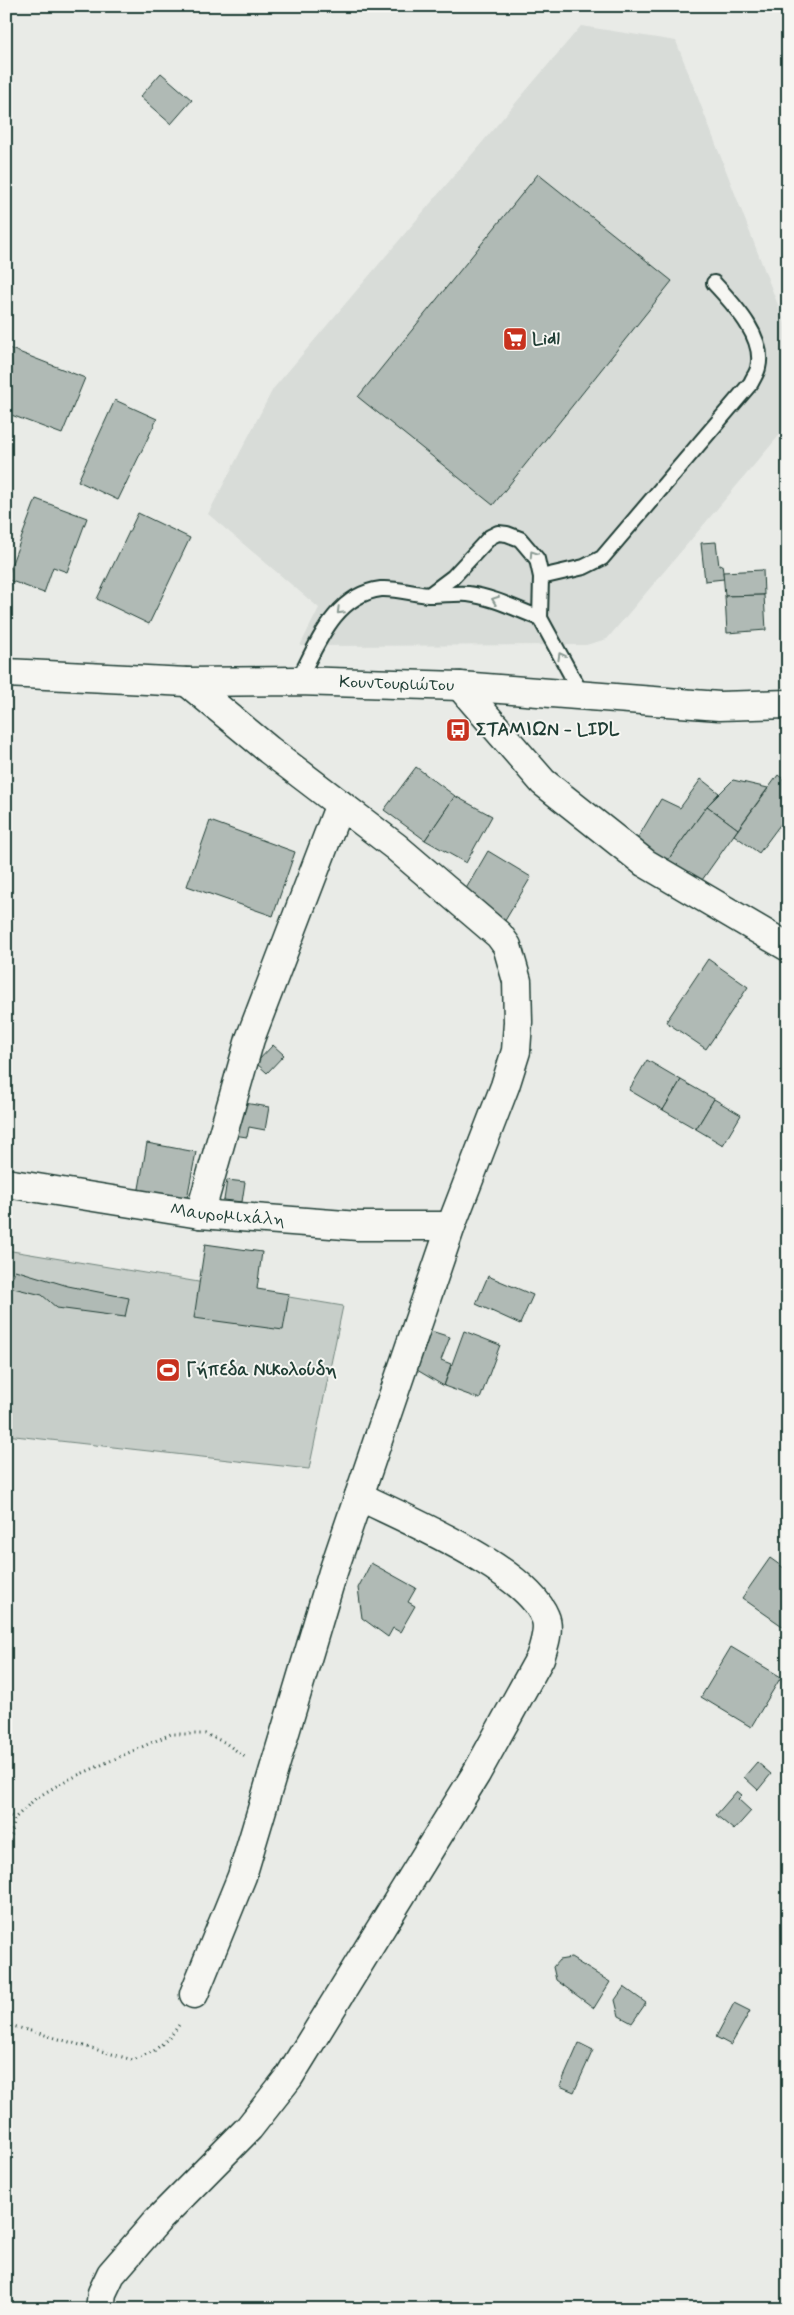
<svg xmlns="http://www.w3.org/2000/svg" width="794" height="2315" font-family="Mynerve,sans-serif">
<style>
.built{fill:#d8dcd8}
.green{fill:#c7cec9;stroke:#73867e}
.building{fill:#b0bab5;stroke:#1f3d34}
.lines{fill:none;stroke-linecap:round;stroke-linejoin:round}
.service-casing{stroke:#1f3d34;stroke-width:18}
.minor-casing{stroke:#1f3d34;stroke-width:31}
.secondary-casing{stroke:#1f3d34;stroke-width:31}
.path{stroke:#1f3d34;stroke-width:3;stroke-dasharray:1 4;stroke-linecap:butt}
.service{stroke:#f6f6f2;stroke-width:14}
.minor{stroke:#f6f6f2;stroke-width:28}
.secondary{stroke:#f6f6f2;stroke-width:28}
.oneway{stroke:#8a9a93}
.labels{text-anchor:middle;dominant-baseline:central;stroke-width:4;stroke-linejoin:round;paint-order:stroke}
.poi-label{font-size:18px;font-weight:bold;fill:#1f3d34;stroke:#f6f6f2;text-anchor:start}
.street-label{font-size:18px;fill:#1f3d34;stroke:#f6f6f2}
</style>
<rect width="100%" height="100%" fill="#e9ebe7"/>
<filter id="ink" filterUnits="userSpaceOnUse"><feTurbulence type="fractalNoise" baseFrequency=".02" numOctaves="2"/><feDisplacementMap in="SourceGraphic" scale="10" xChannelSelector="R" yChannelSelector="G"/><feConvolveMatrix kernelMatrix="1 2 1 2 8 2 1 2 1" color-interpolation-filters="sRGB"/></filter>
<g filter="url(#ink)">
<polygon class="built" points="581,26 676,41 788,331 788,425 607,639 586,645 300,646 319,608 208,514 273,389"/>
<polygon class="green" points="6,1250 343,1306 309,1469 6,1435"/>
<g class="building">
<polygon points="161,73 192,100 171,124 140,97"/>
<polygon points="538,174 672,281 493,505 358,397"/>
<polygon points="6,347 85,378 62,434 6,413"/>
<polygon points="115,400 157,419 118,500 78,481"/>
<polygon points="36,499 87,518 67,572 53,567 44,593 6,579"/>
<polygon points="138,513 190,538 149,624 97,599"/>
<polygon points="716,542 719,566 722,565 724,579 705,581 701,543"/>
<polygon points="763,570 764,595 725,596 723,572"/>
<polygon points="764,595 766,630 727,633 725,596"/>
<polygon points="416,767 455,796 425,840 384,810"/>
<polygon points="778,775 788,783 788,814 759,853 734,835"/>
<polygon points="701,779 719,793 707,806 663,867 634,844 661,799 680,808"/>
<polygon points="733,780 768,788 738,829 707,806"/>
<polygon points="455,796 492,816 466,863 425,840"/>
<polygon points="707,806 738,829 695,890 663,867"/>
<polygon points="210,821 295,852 273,916 187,886"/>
<polygon points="488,851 531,877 503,924 460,899"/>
<polygon points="708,959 748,987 706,1049 666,1022"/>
<polygon points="273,1045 284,1055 267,1073 256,1063"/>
<polygon points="647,1060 681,1080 663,1110 629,1090"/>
<polygon points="681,1080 714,1099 696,1129 663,1110"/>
<polygon points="714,1099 741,1115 723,1145 696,1129"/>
<polygon points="238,1102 269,1107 265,1130 249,1127 247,1137 233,1135"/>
<polygon points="147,1143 196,1152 185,1209 137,1200"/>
<polygon points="227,1180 245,1182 242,1202 224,1200"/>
<polygon points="205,1244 262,1252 257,1289 289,1294 283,1330 194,1318"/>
<polygon points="15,1270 68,1286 129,1298 125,1317 57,1308 42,1295 9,1287"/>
<polygon points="488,1276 533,1295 520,1324 476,1304"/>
<polygon points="431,1331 450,1337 441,1360 451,1364 444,1386 417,1370"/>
<polygon points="464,1331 500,1345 480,1399 444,1386"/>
<polygon points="770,1558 788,1571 788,1630 742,1598"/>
<polygon points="371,1563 416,1588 408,1602 415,1606 400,1632 393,1628 388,1637 362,1618 358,1588"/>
<polygon points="731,1647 781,1677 751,1727 701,1697"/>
<polygon points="757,1762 771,1774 758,1790 744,1777"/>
<polygon points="737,1791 742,1795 738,1799 751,1811 734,1830 716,1815"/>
<polygon points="571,1958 610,1982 594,2008 556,1980 553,1967 559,1960"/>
<polygon points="624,1987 646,2003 632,2023 619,2016 615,2000"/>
<polygon points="734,2003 750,2011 731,2045 716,2037"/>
<polygon points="579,2043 593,2050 574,2092 560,2086"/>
</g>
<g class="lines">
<defs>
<g id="service">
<path d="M 541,577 L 584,567 L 602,558 L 751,383 C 753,378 757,373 758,368 C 766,337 732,303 714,283"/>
<polyline points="429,595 453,577 490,537 498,533 507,534 520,539 537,559 541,577 540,618 582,695"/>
<path d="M 298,681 C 317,645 334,595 381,589 C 397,588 414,594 430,595 C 443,595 456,593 468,594 C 493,597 516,609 540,618"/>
</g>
<g id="minor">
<polyline points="187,682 269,750 396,847 499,935 507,946 517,981 518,1022 516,1051 505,1086 451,1226 333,1572 242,1876 194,1994"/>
<polyline points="460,686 543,782 645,863 788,947"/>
<path id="s1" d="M 6,1183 L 200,1214 L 358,1226 L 451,1226"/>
<polyline points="200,1214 250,1039 340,804"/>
<path d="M 100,2309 L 102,2293 L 111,2274 L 157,2221 L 249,2128 L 289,2077 L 476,1774 L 540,1658 C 544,1646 550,1628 545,1617 C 526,1569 405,1519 359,1496"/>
</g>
<g id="secondary">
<path id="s2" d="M 6,673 L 187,682 L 298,681 L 460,686 L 719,706 L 788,704"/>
</g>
</defs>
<use href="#service" class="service-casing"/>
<use href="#minor" class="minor-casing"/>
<use href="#secondary" class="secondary-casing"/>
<g class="path">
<polyline points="6,1814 15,1818"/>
<polyline points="6,1860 15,1818 36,1798 65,1781 171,1734 205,1734 224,1742 245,1757"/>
<polyline points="6,2024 133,2060 154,2051 171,2036 181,2022"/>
</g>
<use href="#service" class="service"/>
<use href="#minor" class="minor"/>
<use href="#secondary" class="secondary"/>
</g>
<defs><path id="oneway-chevron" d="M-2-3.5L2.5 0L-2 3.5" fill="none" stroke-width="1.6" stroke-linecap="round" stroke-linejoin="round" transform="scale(1.25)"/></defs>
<g class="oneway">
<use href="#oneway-chevron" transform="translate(533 554) rotate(-123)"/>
<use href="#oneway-chevron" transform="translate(495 600) rotate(-159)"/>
<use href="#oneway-chevron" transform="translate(340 611) rotate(135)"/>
<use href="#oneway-chevron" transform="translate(561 656) rotate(-119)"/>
</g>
</g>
<defs>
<symbol id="supermarket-square" viewBox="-11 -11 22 22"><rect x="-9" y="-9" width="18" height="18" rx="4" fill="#c8321e" stroke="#f6f6f2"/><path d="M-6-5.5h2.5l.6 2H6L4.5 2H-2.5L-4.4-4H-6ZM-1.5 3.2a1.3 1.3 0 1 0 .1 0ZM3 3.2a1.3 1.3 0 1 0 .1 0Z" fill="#fff"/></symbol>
<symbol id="bus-square" viewBox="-11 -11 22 22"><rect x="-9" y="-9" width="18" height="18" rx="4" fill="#c8321e" stroke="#f6f6f2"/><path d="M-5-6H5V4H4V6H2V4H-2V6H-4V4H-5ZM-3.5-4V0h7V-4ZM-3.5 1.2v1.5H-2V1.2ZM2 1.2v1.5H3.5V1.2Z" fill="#fff"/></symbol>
<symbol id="stadium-square" viewBox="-11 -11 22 22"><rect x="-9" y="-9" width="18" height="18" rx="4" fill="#c8321e" stroke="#f6f6f2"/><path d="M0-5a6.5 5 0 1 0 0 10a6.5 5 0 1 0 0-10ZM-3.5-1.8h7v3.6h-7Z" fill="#fff"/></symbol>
</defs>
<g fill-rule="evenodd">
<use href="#supermarket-square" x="501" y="325" width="28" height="28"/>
<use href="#bus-square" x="444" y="716" width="28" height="28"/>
<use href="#stadium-square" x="154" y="1356" width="28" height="28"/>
</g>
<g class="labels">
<g class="poi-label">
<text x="532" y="339">Lidl</text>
<text x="476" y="730">ΣΤΑΜΙΩΝ - LIDL</text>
<text x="186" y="1370">Γήπεδα Νικολούδη</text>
</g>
<g class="street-label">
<text stroke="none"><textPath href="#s2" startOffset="391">Κουντουριώτου</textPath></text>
<text stroke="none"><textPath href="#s1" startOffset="224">Μαυρομιχάλη</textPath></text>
</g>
</g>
<rect width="794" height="2315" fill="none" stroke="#f6f6f2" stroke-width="25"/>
<rect x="12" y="12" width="769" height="2290" fill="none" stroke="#1f3d34" stroke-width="2" filter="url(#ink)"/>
</svg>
